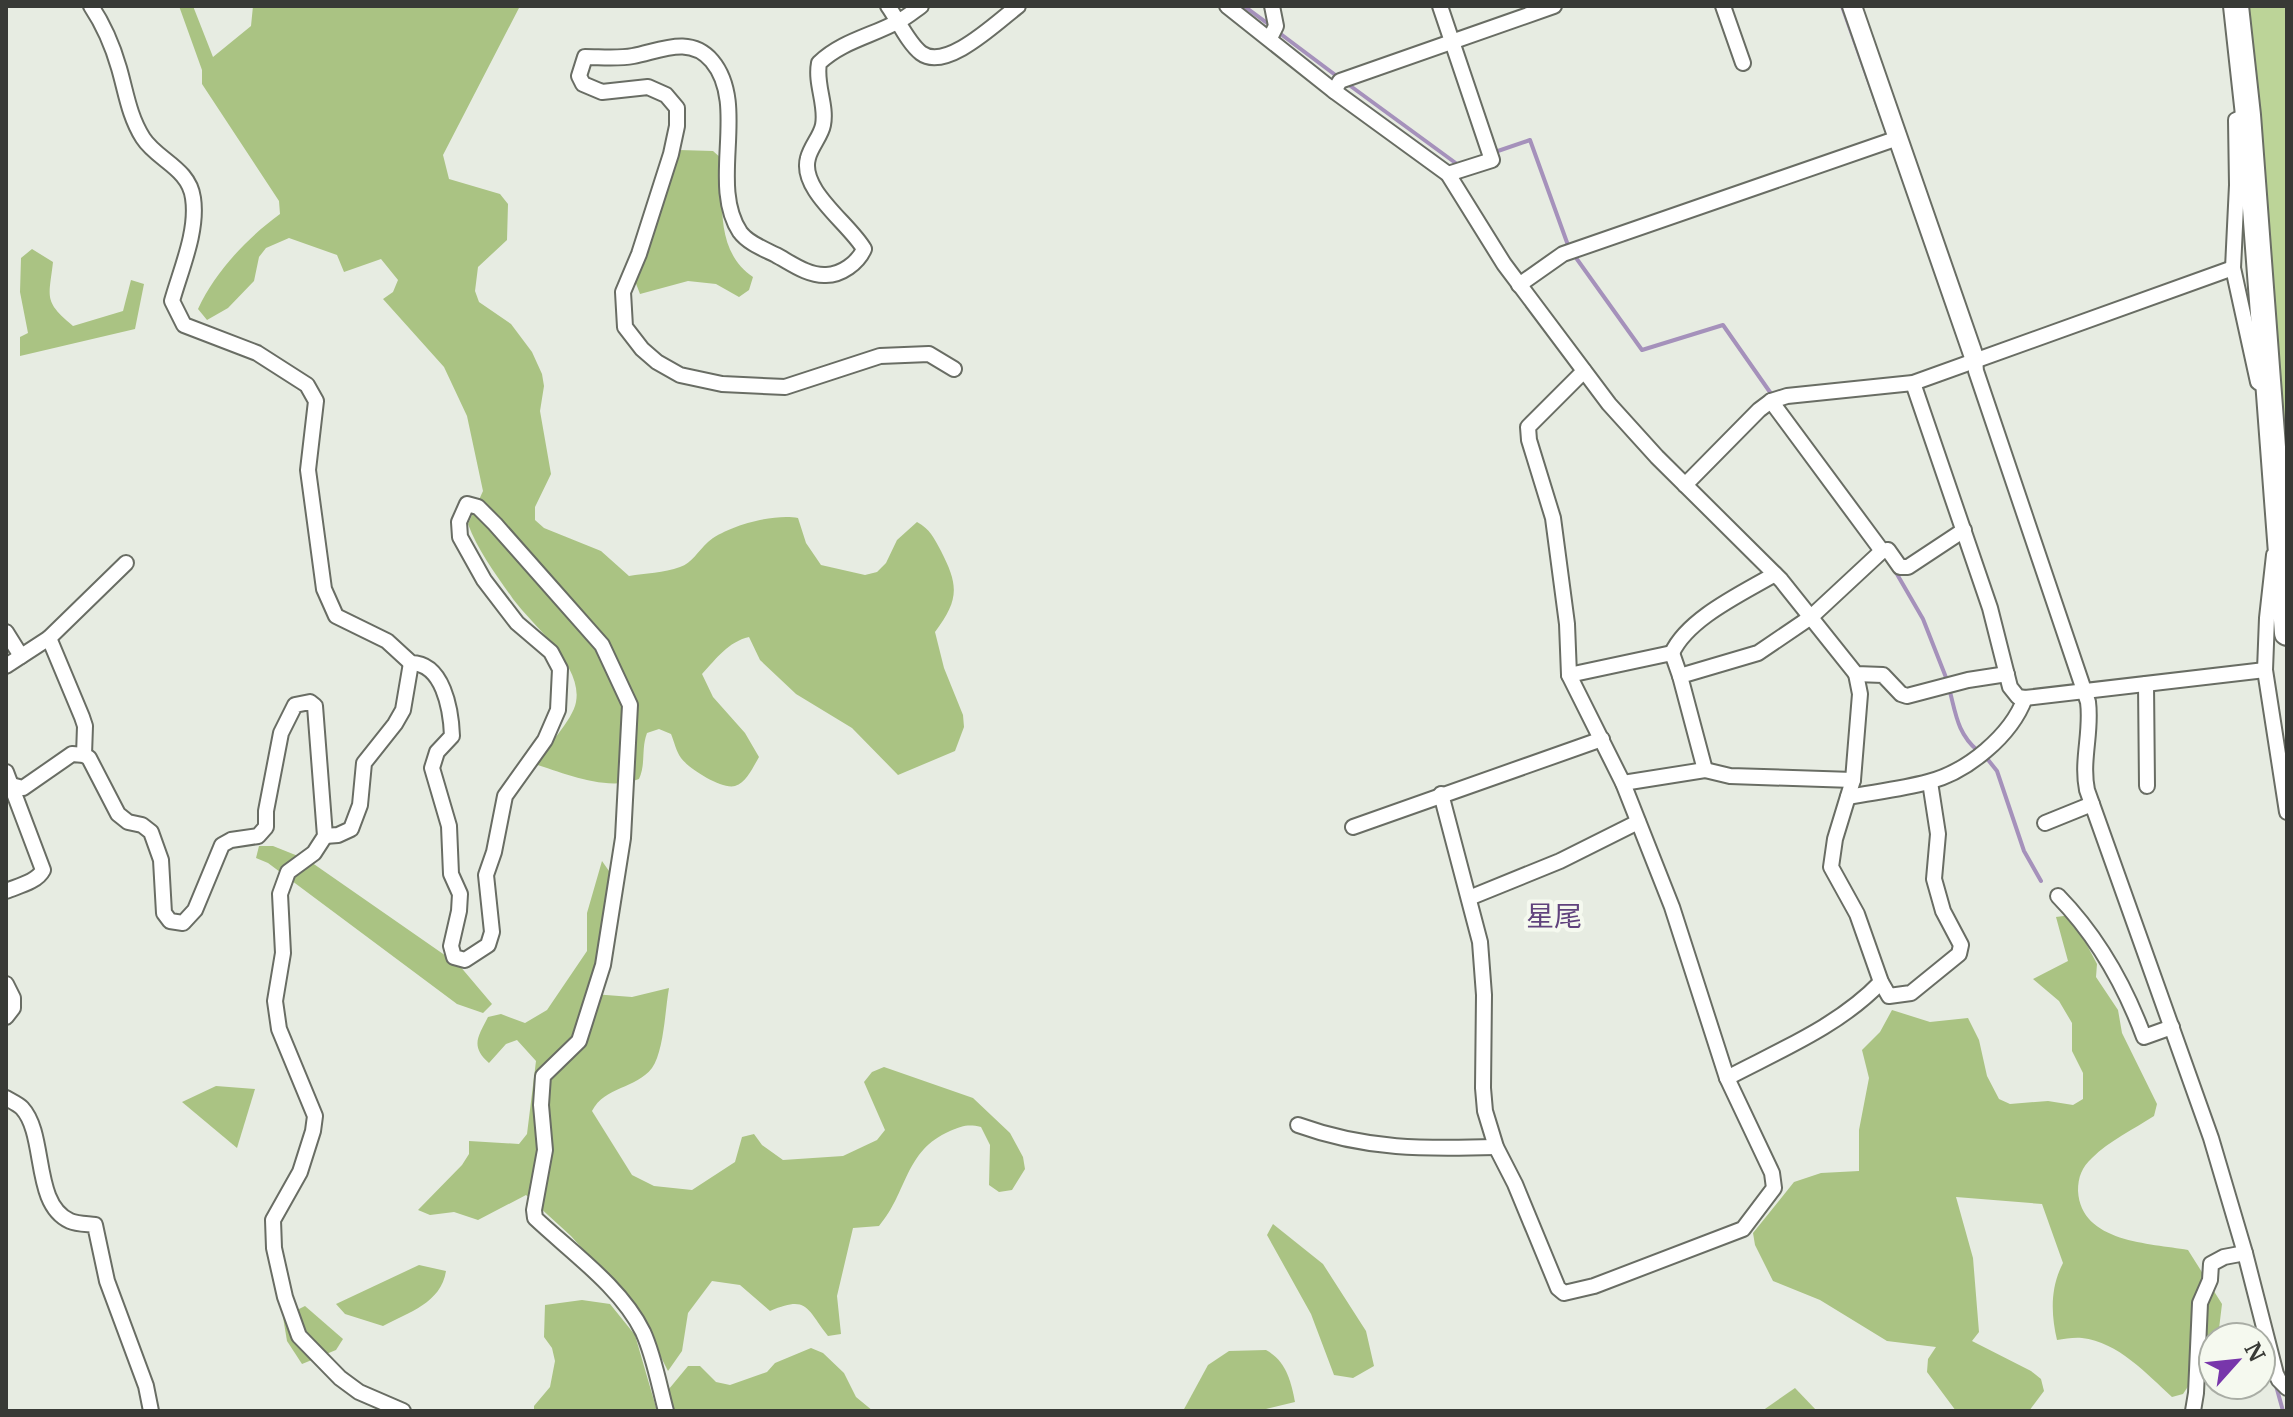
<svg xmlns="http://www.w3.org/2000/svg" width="2293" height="1417" font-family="Merriweather,'Noto Sans JP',serif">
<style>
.green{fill:#bcd498}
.forest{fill:#aac383}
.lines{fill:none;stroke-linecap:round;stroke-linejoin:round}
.stream{stroke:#a591bb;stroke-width:4}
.minor-casing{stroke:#696d64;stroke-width:18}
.tertiary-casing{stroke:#696d64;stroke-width:22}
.trunk-casing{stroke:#696d64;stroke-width:28}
.minor{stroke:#fff;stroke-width:14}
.tertiary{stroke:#fff;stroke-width:18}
.trunk{stroke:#fff;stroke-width:24}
.labels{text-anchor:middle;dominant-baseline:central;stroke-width:8;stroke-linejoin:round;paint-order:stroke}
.quarter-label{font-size:28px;fill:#60427d;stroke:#f5f9ef}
</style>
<rect width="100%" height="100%" fill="#e7ece2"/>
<polygon class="green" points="2240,6 2287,6 2287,552"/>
<g class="forest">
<path d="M 179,6 L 193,6 L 213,57 L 251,26 L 253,6 L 520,6 L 443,155 L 449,179 L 500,194 L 508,204 L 507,240 L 478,267 L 475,291 L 479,302 L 511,324 L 532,352 L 542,374 L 544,386 L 540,411 L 551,474 L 535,507 L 535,520 L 544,528 L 601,551 L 629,576 C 645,573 664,573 680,567 C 692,563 698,551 708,542 C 726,526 775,513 798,518 L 806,543 L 821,565 L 865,575 L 877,572 L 886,563 L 897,540 L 917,522 C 930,529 934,538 941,551 C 959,586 959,600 935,632 L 944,668 L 963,715 L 964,727 L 955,751 L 898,775 L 852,728 L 796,694 L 760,660 L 749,637 C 728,642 717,658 702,674 L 713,697 L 745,733 L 759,757 C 753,767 747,782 735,786 C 722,790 688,768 681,758 C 676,751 674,741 671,734 L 659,729 L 647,733 C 641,749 646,764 639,779 C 606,792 565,773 534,764 C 545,749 573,720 576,702 C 583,665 533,626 513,599 C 497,576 478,551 468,524 L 483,491 L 467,416 L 444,367 L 383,299 L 393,292 L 398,280 L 381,259 L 344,272 L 337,255 L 289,238 L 266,248 L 259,257 L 254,281 L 228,308 L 207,320 L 198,309 C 215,272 247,238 280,214 L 279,201 L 202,84 L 202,70 Z"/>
<path d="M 679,150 L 713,151 L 722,159 C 723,199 714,251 753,277 L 749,290 L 739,297 L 716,284 L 688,281 L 640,294 L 635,281 Z"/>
<path d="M 32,249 L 53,262 C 49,298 43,301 73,326 L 123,311 L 131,280 L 144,284 L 135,329 L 20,356 L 20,337 L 28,333 L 20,292 L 21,258 Z"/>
<polygon points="259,846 273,846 308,860 459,965 492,1004 483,1013 457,1004 268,863 256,858"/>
<path d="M 602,861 L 609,871 L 609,896 L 593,994 L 632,997 L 669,988 C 665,1010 664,1051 652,1068 C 636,1089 605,1086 592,1111 L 632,1175 L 654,1186 L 692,1190 L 735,1162 L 742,1137 L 754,1134 L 762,1145 L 783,1160 L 843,1156 L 877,1140 L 885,1130 L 864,1082 L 872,1072 L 884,1067 L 973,1098 L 1010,1133 L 1023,1157 L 1025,1169 L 1012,1190 L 999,1192 L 989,1185 L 990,1145 L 981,1127 C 968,1124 962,1126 950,1131 C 904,1151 908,1192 879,1226 L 853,1228 L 837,1296 L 841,1334 L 828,1336 C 806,1308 808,1295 770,1311 L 740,1285 L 712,1281 L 688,1313 L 682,1351 L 668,1371 L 637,1310 L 571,1236 L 526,1195 L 478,1220 L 454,1212 L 430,1215 L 418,1210 L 462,1165 L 469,1154 L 469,1141 L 519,1144 L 527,1134 L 536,1061 L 517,1040 L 506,1044 L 489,1063 C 470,1046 478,1037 488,1017 L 501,1014 L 525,1023 L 547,1010 L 587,951 L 587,913 Z"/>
<path d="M 2071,915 L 2097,964 L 2096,977 L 2118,1010 L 2122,1033 L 2157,1104 L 2154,1116 C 2134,1129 2109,1141 2092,1158 C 2082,1167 2078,1177 2078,1191 C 2081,1243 2150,1243 2188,1250 L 2222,1304 L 2218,1337 L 2213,1337 L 2213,1349 L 2183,1394 L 2172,1397 C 2147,1374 2118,1342 2082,1338 C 2074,1337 2065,1339 2057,1340 C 2051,1314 2050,1288 2063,1263 L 2042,1204 L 1956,1197 L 1973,1258 L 1979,1332 L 1972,1341 L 2031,1371 L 2041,1379 L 2044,1391 L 2029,1411 L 1956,1411 L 1927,1372 L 1928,1359 L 1936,1347 L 1887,1341 L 1820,1300 L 1773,1281 L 1755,1245 L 1753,1233 L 1794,1182 L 1821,1173 L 1859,1171 L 1859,1130 L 1869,1078 L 1862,1050 L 1880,1032 L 1892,1010 L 1930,1022 L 1968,1018 L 1979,1040 L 1987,1076 L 1999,1099 L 2010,1104 L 2048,1101 L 2073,1105 L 2083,1099 L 2083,1073 L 2072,1051 L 2072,1023 L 2059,1001 L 2033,979 L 2068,961 L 2056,917 Z"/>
<polygon points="216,1086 255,1089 237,1148 182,1102"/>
<polygon points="1273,1224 1323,1264 1366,1331 1374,1366 1353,1378 1334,1375 1311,1314 1267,1235"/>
<path d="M 419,1265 L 446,1271 C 441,1303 409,1312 383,1326 L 345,1314 L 336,1304 Z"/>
<polygon points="582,1300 610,1304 635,1335 657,1411 534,1411 534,1406 550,1387 555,1361 552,1348 544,1337 545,1305"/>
<polygon points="305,1306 343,1339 336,1350 302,1364 287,1341 283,1317"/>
<polygon points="811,1348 823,1353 844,1373 856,1397 873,1411 668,1411 664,1395 688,1366 700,1366 716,1382 730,1385 767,1372 775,1363"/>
<path d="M 1266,1350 C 1286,1361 1291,1381 1295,1402 L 1258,1411 L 1183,1411 L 1208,1365 L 1229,1351 Z"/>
<polygon points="1795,1388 1817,1411 1762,1411"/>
</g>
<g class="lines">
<g class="stream">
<polyline points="1244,6 1271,26"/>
<polyline points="1842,6 1881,116"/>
<polyline points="1278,32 1338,77"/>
<polyline points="1345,82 1457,164"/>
<polyline points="1492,153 1530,140 1569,248"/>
<polyline points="1574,255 1642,350 1723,325 1772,395"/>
<polyline points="1894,569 1923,619 1947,680"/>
<path d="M 1949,688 C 1956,714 1957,733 1978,751"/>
<polyline points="1985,756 1997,771 2024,851 2041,881"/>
<polyline points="2079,762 2079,781"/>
<polyline points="2275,1382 2283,1411"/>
</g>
<defs>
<g id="minor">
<path d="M 91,6 C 103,24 113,47 119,68 C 126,92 129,116 143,138 C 157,160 189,168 193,198 C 198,231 181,269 172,301 L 184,325 L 257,353 L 307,385 L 316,401 L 308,470 L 324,589 L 336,616 L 387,641 L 411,663 C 443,663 451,709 452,736 L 437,752 L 432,768 L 449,826 L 451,874 L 460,894 L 459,911 L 451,946 L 454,957 L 465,960 L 488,945 L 492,932 L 486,875 L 494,852 L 505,796 L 545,740 L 558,710 L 560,669 L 551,652 L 517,623 L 484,580 L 460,537 L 459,522 L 467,504 L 478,507 L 495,524 L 602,645 L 630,705 L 623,838 L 603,965 L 579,1041 L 543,1076 L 541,1105 L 545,1150 L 534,1210 L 535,1218 C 571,1252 621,1287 643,1332 C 654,1356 659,1385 666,1411"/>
<path d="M 888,6 C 898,20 908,43 921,53 C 946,72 997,22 1018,6"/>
<path d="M 921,6 C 914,11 907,17 899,21 C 872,36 842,41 819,63 C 815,84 827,105 823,125 C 821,136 811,146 808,158 C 799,190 850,224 864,249 C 858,263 841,275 826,275 C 808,276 791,263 776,255 C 764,249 748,243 740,232 C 708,184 749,105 712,61 C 690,35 660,51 633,56 C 618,59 600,57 585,57 L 579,76 L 583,84 L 602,92 L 648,87 L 666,95 L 677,108 L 677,126 L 671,154 L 639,254 L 623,292 L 625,327 L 642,349 L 657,362 L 680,375 L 722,384 L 785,387 L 880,356 L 929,354 L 954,369"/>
<polyline points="1227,6 1334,91 1448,174 1504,264 1609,404 1657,457 1781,580 1856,674 1883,675 1901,694 1907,696 1968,680 2007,674"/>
<polyline points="1440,6 1492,160 1448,174"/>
<polyline points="1723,6 1743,63"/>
<polyline points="1270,38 1276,26 1272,6"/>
<polyline points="1334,91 1340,81 1554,6"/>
<polyline points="2248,115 2236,120 2237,185 2233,268 2258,382 2269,388"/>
<polyline points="1519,285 1563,254 1898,138"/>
<path d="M 1975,360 L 1976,371 L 2088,702 C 2092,732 2081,760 2087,790 L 2211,1138 L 2245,1253 L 2276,1374 L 2279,1380 L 2287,1388"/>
<polyline points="1913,383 1990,608 2010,687 2018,697 2025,698 2265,670"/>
<polyline points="1771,401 1882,551 1888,550 1900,567 1908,567 1964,530"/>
<polyline points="1685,485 1759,410 1771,401 1787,396 1913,383 2233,268"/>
<polyline points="2274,555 2267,618 2265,670 2287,812"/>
<polyline points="6,632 21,656"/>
<polyline points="49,638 126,563"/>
<path d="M 1672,653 C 1688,618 1743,593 1775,574"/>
<polyline points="6,666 49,638 82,717 85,726 84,755"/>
<polyline points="1856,674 1860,694 1853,780 1835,839 1831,867 1857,914 1881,982 1889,996 1911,993 1959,954 1961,945 1943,911 1934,879 1938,834 1930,782"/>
<polyline points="1569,675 1672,653 1680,676"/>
<polyline points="2146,684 2147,786"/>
<polyline points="1705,770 1730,776 1853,780"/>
<path d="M 6,772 L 43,870 C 37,882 18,886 6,891"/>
<polyline points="1623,783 1705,770 1680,676 1758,653 1811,617 1882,551"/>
<polyline points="11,785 23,788 72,754 84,755 89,758 118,814 128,822 142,825 151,832 161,860 164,913 170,921 183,923 195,910 222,845 231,840 258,836 266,827 266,811 281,733 295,705 310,702 315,706 325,836 314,853 288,872 280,894 283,953 275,1001 279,1029 315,1116 313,1131 300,1172 273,1220 274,1248 285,1297 299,1336 340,1378 359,1392 403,1411"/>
<polyline points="1441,794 1480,942 1484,995 1483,1088 1485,1111 1496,1147 1515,1184 1558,1288 1564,1293 1594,1286 1743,1229 1774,1188 1772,1173 1727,1078 1672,907 1623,783 1569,675 1567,624 1553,518 1529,440 1528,427 1584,371"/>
<path d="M 1848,797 C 1875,792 1902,789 1928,782 C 1967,772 2011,736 2025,698"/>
<polyline points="2045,823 2092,804"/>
<polyline points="1353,827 1602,739"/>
<polyline points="325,836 338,835 351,829 360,805 364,763 395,724 403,710 411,663"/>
<path d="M 2058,896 C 2096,935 2125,986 2144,1037 L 2172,1027"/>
<polyline points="1469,898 1560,861 1638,822"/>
<polyline points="6,984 13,998 13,1008 6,1017"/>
<path d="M 1727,1078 C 1780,1050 1839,1026 1881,982"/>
<path d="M 6,1098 C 11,1101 18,1104 22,1108 C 47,1135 32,1204 70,1221 C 77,1224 88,1224 95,1225 L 107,1281 L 146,1386 L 151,1411"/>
<path d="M 1298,1125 C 1367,1150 1425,1149 1496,1147"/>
<polyline points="2193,1411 2196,1393 2200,1303 2210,1280 2211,1264 2224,1257 2245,1253"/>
</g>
<polyline id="tertiary" points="1852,6 1975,360"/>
<polyline id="trunk" points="2236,6 2248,115 2287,633"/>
</defs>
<use href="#minor" class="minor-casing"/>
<use href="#tertiary" class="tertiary-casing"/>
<use href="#trunk" class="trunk-casing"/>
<use href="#minor" class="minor"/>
<use href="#tertiary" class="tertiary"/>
<use href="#trunk" class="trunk"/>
</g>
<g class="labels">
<g class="quarter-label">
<text x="1554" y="916">星尾</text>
</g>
</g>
<rect width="2293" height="1417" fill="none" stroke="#383a36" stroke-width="16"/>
<g transform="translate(2237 1361) rotate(63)"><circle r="38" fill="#f5f9ef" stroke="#a9ada5" stroke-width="2"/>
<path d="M0-6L14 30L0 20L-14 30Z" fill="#7836ab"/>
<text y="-12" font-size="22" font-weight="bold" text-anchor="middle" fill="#383a36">N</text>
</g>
</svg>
